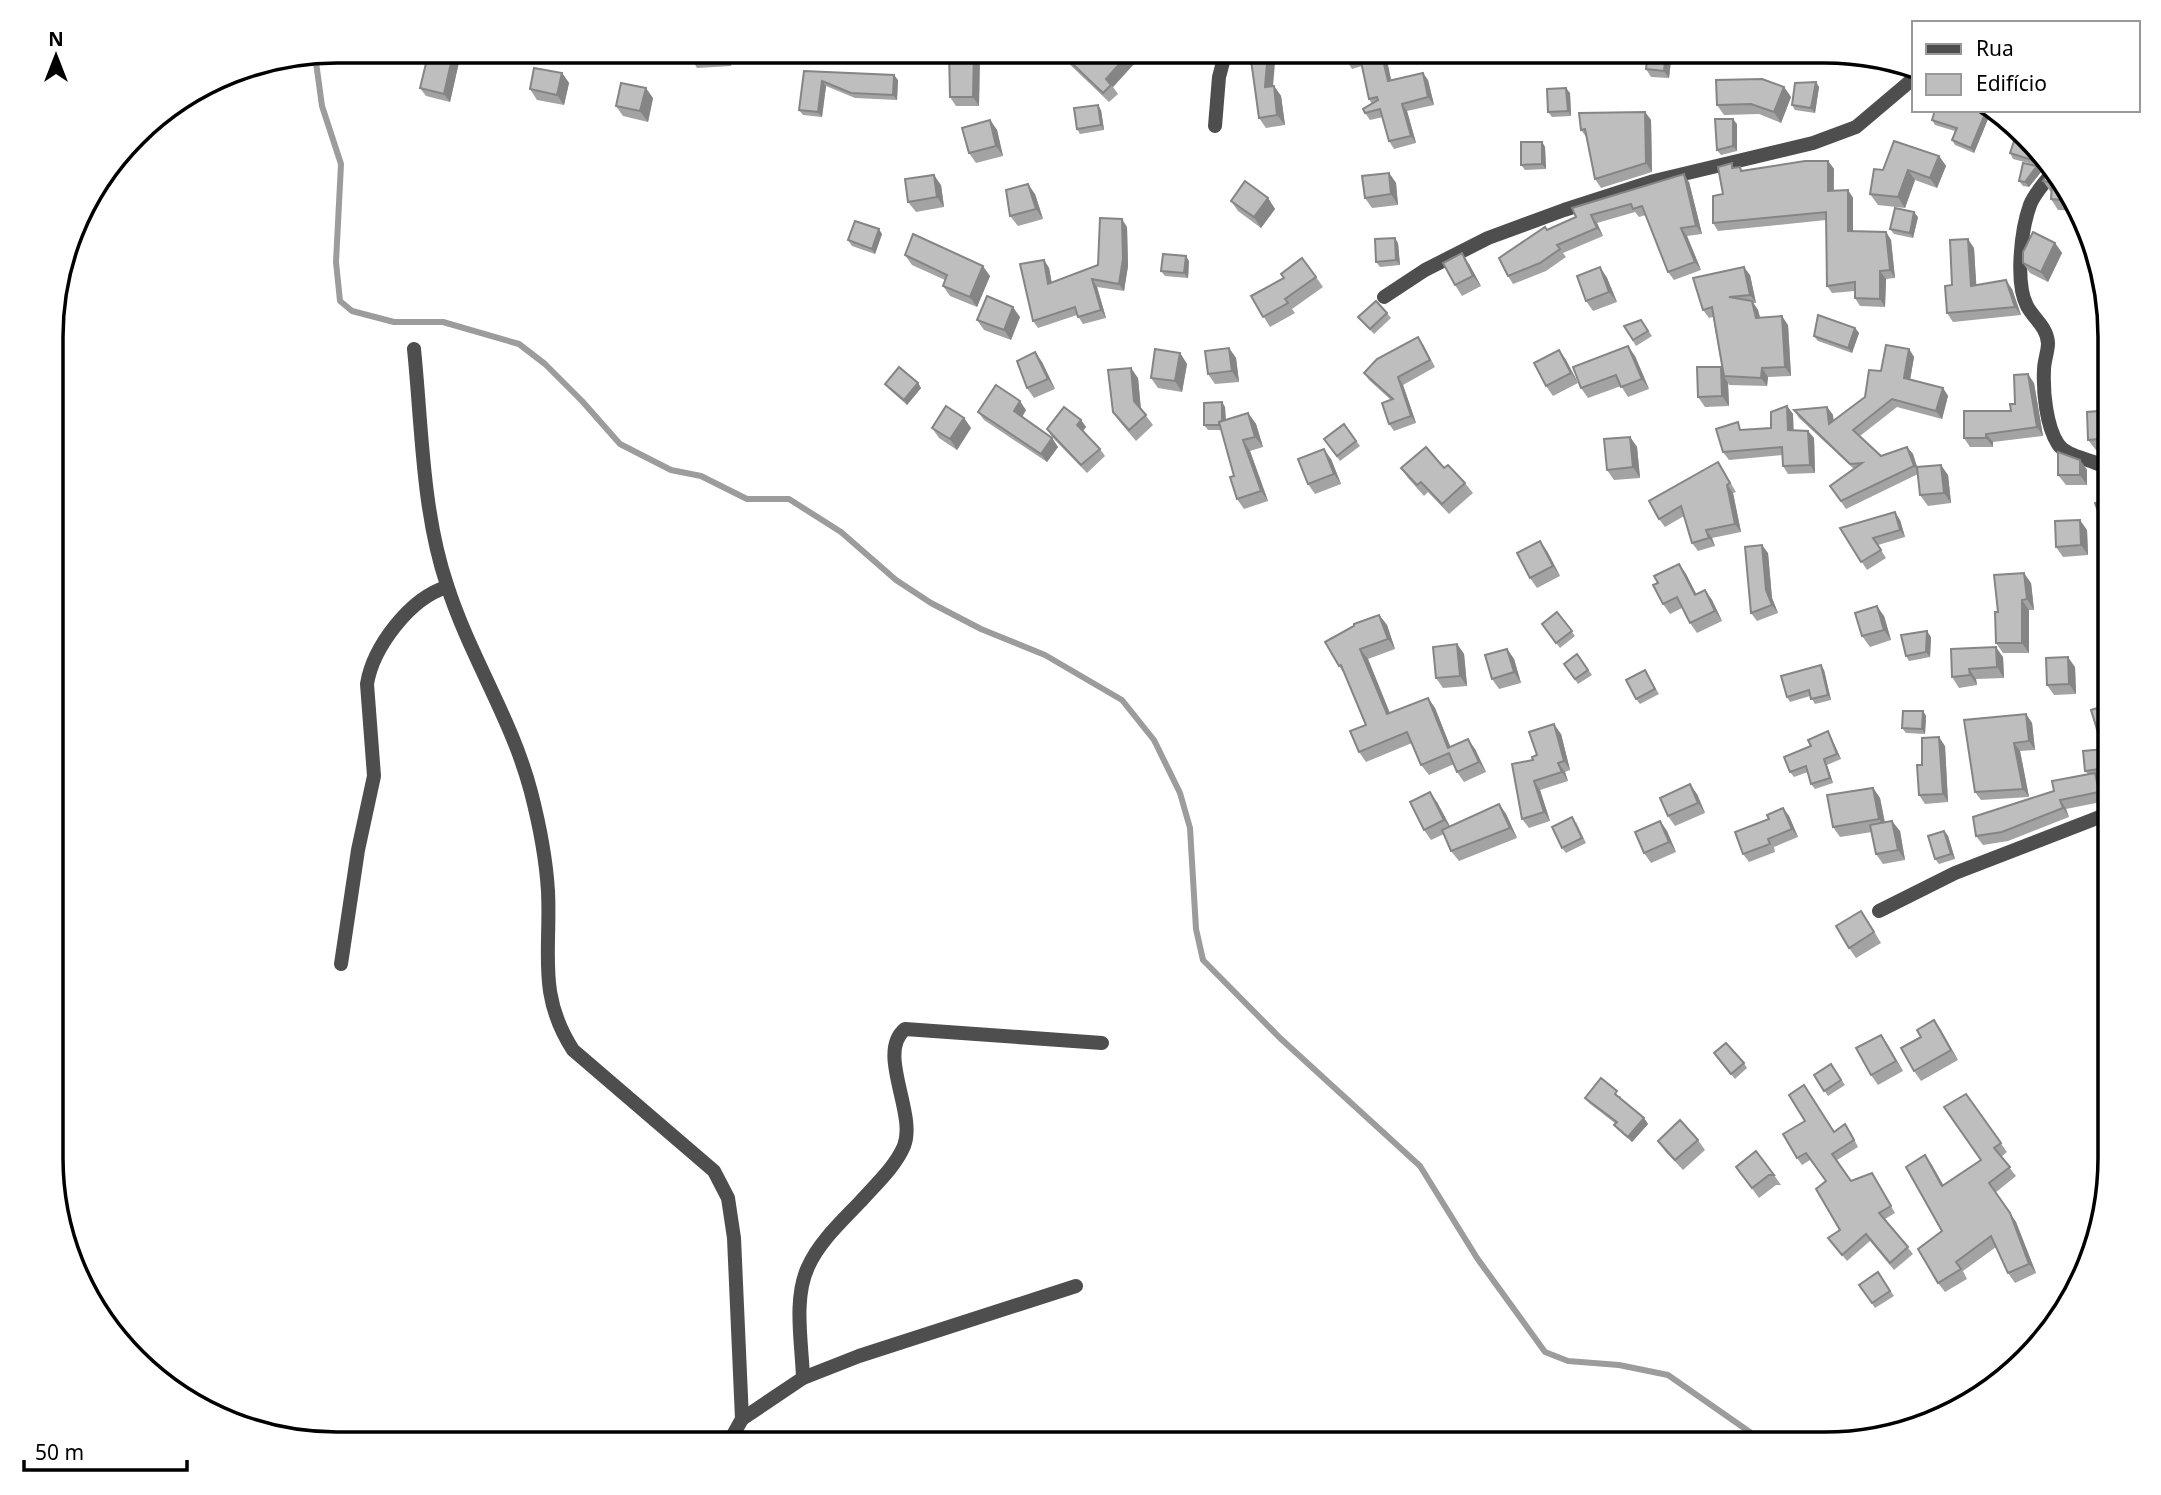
<svg xmlns="http://www.w3.org/2000/svg" width="2161" height="1495" font-family="'Noto Sans',sans-serif">
<style>
.lines{fill:none;stroke-linecap:round;stroke-linejoin:round}
.stream{stroke:#9c9c9c;stroke-width:6}
.street{stroke:#4e4e4e;stroke-width:14}
.wall{fill:#a3a3a3}
.shaded-wall{fill:#858585}
.building{fill:#bebebe;stroke:#858585;stroke-width:2}
.rim{fill:none;stroke:#000;stroke-width:3.5}
</style>
<rect width="100%" height="100%" fill="#fff"/>
<g class="lines">
<polyline class="stream" points="315,55 322,106 341,164 336,262 340,301 352,311 394,322 443,322 519,344 545,364 582,401 620,444 671,470 701,476 747,499 789,499 841,532 896,580 931,603 981,629 1045,655 1122,700 1154,740 1180,793 1190,828 1196,929 1203,960 1280,1038 1420,1166 1477,1258 1545,1352 1568,1361 1619,1365 1668,1375 1767,1444"/>
<g class="street">
<polyline points="1215,126 1219,77 1226,51"/>
<path d="M 2051,174 C 2044,184 2034,194 2030,205 C 2021,230 2015,283 2027,306 C 2034,319 2047,327 2048,343 C 2048,352 2044,361 2044,370 C 2043,391 2046,426 2058,444 C 2068,459 2096,458 2110,471"/>
<polyline points="1384,297 1425,270 1488,238 1564,210 1654,181 1813,143 1856,127 1914,78"/>
<path d="M 414,349 C 422,427 422,511 447,585 C 470,657 512,719 531,792 C 539,823 546,859 548,891 C 551,953 537,994 573,1050 L 714,1171 L 728,1198 L 734,1238 L 742,1419 L 728,1444"/>
<polyline points="1879,911 1955,873 2110,813"/>
<path d="M 341,964 L 358,850 L 374,776 L 367,684 C 373,647 410,598 447,587"/>
<polyline points="2092,1248 2095,1251"/>
<path d="M 803,1378 C 802,1344 793,1299 808,1267 C 819,1242 842,1221 861,1201 C 876,1184 895,1167 904,1146 C 917,1113 876,1053 905,1029 L 1102,1043"/>
<polyline points="742,1419 803,1378 859,1356 1076,1286"/>
</g>
</g>
<g class="wall">
<polygon points="604,51 628,51 628,54 606,54"/>
<polygon points="733,51 731,66 697,68 694,63"/>
<polygon points="949,51 980,51 979,106 956,106 950,97"/>
<polygon points="1058,51 1139,51 1142,55 1113,87 1118,94 1109,102 1062,57"/>
<polygon points="1248,51 1281,96 1285,125 1266,128 1259,118 1252,67 1247,60"/>
<polygon points="1344,51 1399,51 1399,53 1386,56 1391,80 1428,80 1434,105 1407,111 1416,143 1394,149 1389,141 1383,117 1370,120 1365,113 1372,104 1369,99 1362,66 1352,69 1347,61"/>
<polygon points="1603,51 1672,51 1669,78 1651,77 1646,69 1647,59 1608,61 1603,54"/>
<polygon points="1696,51 1710,51 1708,56"/>
<polygon points="453,54 459,62 450,102 426,96 420,88"/>
<polygon points="804,71 898,80 897,100 855,98 826,86 822,117 803,115 799,110"/>
<polygon points="562,73 569,83 564,105 537,100 530,89"/>
<polygon points="1816,82 1819,87 1815,113 1795,110 1792,105"/>
<polygon points="1784,87 1791,97 1781,123 1759,114 1724,115 1717,105"/>
<polygon points="1570,93 1571,116 1552,117 1548,112"/>
<polygon points="653,98 648,122 623,116 616,106"/>
<polygon points="1101,110 1104,130 1080,134 1077,129"/>
<polygon points="1996,110 1994,120 1988,119 1974,153 1955,145 1952,140 1955,131 1935,125 1932,120"/>
<polygon points="1645,112 1651,120 1652,172 1601,188 1595,179 1587,138 1581,130"/>
<polygon points="990,120 997,130 1003,156 976,163 969,153"/>
<polygon points="1737,124 1737,151 1721,155 1717,150"/>
<polygon points="1542,142 1545,147 1546,169 1525,170 1521,165"/>
<polygon points="2010,153 2037,158 2036,165 2013,159"/>
<polygon points="1939,156 1946,166 1937,188 1915,180 1905,208 1878,205 1870,194 1883,170"/>
<polygon points="1828,161 1834,169 1834,191 1848,190 1853,198 1853,231 1886,232 1891,240 1895,278 1886,279 1885,307 1860,306 1855,298 1855,291 1832,293 1827,286 1826,220 1718,231 1713,223 1723,194 1735,167 1740,167 1743,171"/>
<polygon points="2041,172 2029,187 2023,186 2019,181"/>
<polygon points="2049,172 2081,210 2081,211 2058,210 2051,199 2052,192 2050,191 2043,181"/>
<polygon points="1389,173 1396,183 1398,205 1372,208 1365,198"/>
<polygon points="1689,182 1702,234 1687,236 1701,270 1674,280 1668,272 1646,215 1639,217 1635,212 1597,223 1603,236 1563,253 1566,257 1546,271 1513,284 1508,276 1547,230"/>
<polygon points="941,185 944,207 916,212 908,202"/>
<polygon points="1035,194 1043,219 1018,226 1010,216"/>
<polygon points="1268,198 1275,209 1261,228 1238,211 1231,201"/>
<polygon points="1918,217 1913,238 1894,234 1890,229"/>
<polygon points="1127,227 1128,266 1124,291 1097,287 1106,318 1083,324 1077,315 1038,328 1033,321 1044,260 1049,268 1052,283 1098,265"/>
<polygon points="882,234 875,254 852,246 848,240"/>
<polygon points="1398,243 1400,265 1380,267 1376,262"/>
<polygon points="2055,243 2062,253 2048,282 2030,273 2023,263"/>
<polygon points="1974,248 1976,285 2012,289 2021,315 1953,322 1947,313 1952,285"/>
<polygon points="905,255 990,276 977,307 950,296 943,286 945,280 912,265"/>
<polygon points="1189,261 1188,278 1165,276 1161,271"/>
<polygon points="1469,264 1481,286 1462,296 1455,285"/>
<polygon points="1600,267 1607,278 1617,302 1593,311 1586,301"/>
<polygon points="1750,275 1756,303 1753,303 1758,310 1760,317 1788,325 1791,376 1768,377 1767,386 1729,385 1728,383 1729,406 1705,407 1698,397 1721,367 1722,369 1713,317 1709,318 1703,310"/>
<polygon points="1316,277 1323,287 1292,309 1295,313 1270,327 1251,296"/>
<polygon points="1387,313 1391,318 1374,334 1358,317"/>
<polygon points="1020,317 1011,340 984,330 977,320"/>
<polygon points="1641,320 1652,336 1636,346 1624,326"/>
<polygon points="1855,328 1859,333 1852,353 1818,341 1814,336"/>
<polygon points="1423,344 1435,367 1403,385 1416,423 1394,431 1389,424 1391,400 1369,380 1364,373"/>
<polygon points="1229,348 1236,358 1239,382 1215,384 1208,374"/>
<polygon points="1909,349 1914,357 1910,380 1943,388 1948,396 1942,419 1897,407 1860,436 1881,456 1907,447 1913,454 1917,467 1948,475 1951,503 1928,506 1920,495 1918,474 1846,509 1830,486 1854,469 1799,418 1794,410 1827,407 1833,415 1833,421 1865,397 1881,371"/>
<polygon points="1559,350 1566,360 1578,383 1553,396 1546,386"/>
<polygon points="1035,352 1042,362 1055,389 1034,398 1027,388"/>
<polygon points="1180,353 1187,364 1182,392 1158,388 1151,378"/>
<polygon points="1635,356 1649,389 1628,397 1621,386 1588,398 1581,388"/>
<polygon points="1138,378 1141,409 1153,425 1136,441 1120,422 1113,412"/>
<polygon points="918,383 921,388 907,405 889,389 885,384"/>
<polygon points="2034,383 2043,436 1993,442 1993,447 1970,447 1964,438 2011,411 2015,404"/>
<polygon points="1222,402 1225,407 1226,420 1248,413 1256,424 1263,447 1250,451 1268,501 1244,509 1237,499 1234,476 1221,430 1208,430 1204,425"/>
<polygon points="1787,406 1793,414 1793,430 1808,431 1814,438 1815,473 1788,474 1783,466 1782,455 1729,460 1723,452 1743,430 1771,428"/>
<polygon points="1026,410 1022,417 1052,438 1058,447 1047,462 984,420 978,412"/>
<polygon points="2110,410 2110,449 2096,450 2088,440"/>
<polygon points="964,418 971,428 957,450 939,438 932,428"/>
<polygon points="1081,420 1086,427 1083,431 1100,449 1105,456 1087,473 1052,437 1047,429"/>
<polygon points="1344,424 1360,446 1340,461 1324,439"/>
<polygon points="1630,437 1637,447 1640,478 1614,480 1607,470"/>
<polygon points="1331,459 1341,484 1315,494 1308,484"/>
<polygon points="2080,460 2087,470 2087,485 2066,485 2058,475"/>
<polygon points="1718,462 1736,492 1733,493 1741,532 1712,538 1715,546 1698,551 1692,543 1684,516 1665,527 1659,519"/>
<polygon points="1401,468 1444,468 1465,483 1473,493 1449,514 1428,492 1424,496 1408,478"/>
<polygon points="2110,498 2110,534 2104,526"/>
<polygon points="1900,520 1905,537 1878,545 1886,558 1867,570 1840,528"/>
<polygon points="2087,530 2088,555 2063,557 2056,547"/>
<polygon points="1547,551 1560,576 1537,588 1530,578"/>
<polygon points="1768,553 1772,598 1778,613 1757,621 1751,613"/>
<polygon points="1679,564 1686,574 1696,594 1705,590 1712,600 1722,621 1697,633 1690,623 1682,608 1670,614 1663,604 1658,583"/>
<polygon points="2031,583 2034,610 2029,610 2029,653 2003,653 1996,643 1998,612"/>
<polygon points="1557,612 1575,636 1560,648 1542,624"/>
<polygon points="1379,615 1387,625 1395,649 1368,659 1390,713 1428,698 1435,708 1450,747 1475,749 1486,772 1464,782 1457,772 1454,764 1429,775 1421,765 1412,743 1366,762 1359,752 1366,725 1346,676 1339,666"/>
<polygon points="1884,616 1891,640 1870,647 1862,636"/>
<polygon points="1931,637 1930,657 1909,661 1906,656"/>
<polygon points="1457,644 1464,654 1467,686 1443,688 1436,678"/>
<polygon points="1507,649 1514,659 1521,683 1499,689 1492,679"/>
<polygon points="1951,649 2003,657 2004,678 1976,679 1977,685 1959,688 1952,677"/>
<polygon points="1577,654 1592,675 1578,684 1564,664"/>
<polygon points="2075,667 2076,694 2054,695 2047,685"/>
<polygon points="1645,670 1659,694 1640,704 1636,699"/>
<polygon points="1824,670 1831,700 1815,704 1810,696 1790,702 1787,697"/>
<polygon points="2110,704 2110,742 2104,744 2099,736"/>
<polygon points="1923,711 1926,716 1925,734 1906,733 1902,728"/>
<polygon points="2026,714 2032,723 2035,750 2020,751 2029,797 1981,800 1975,792"/>
<polygon points="1828,731 1831,737 1841,759 1827,765 1833,783 1815,789 1811,784 1808,772 1794,777 1790,772 1811,746"/>
<polygon points="1561,734 1570,770 1565,772 1568,781 1540,790 1550,821 1529,828 1522,819 1533,760 1537,755"/>
<polygon points="1945,746 1948,802 1925,804 1919,795 1922,765"/>
<polygon points="2109,754 2110,774 2097,775 2102,782 2106,801 2066,809 2069,817 2008,841 1983,845 1976,836 2054,791 2088,774 2085,771"/>
<polygon points="1873,788 1880,798 1885,822 1900,831 1905,860 1883,864 1876,854 1872,832 1840,837 1833,827"/>
<polygon points="1697,794 1705,813 1675,826 1668,816"/>
<polygon points="1437,802 1450,827 1499,804 1506,814 1517,838 1459,861 1451,851 1444,834 1431,840 1424,830"/>
<polygon points="1783,808 1789,816 1798,837 1774,847 1775,852 1749,862 1743,854 1769,819"/>
<polygon points="1660,821 1667,831 1676,852 1651,863 1644,853"/>
<polygon points="1576,822 1586,843 1566,853 1562,848"/>
<polygon points="1944,831 1948,836 1955,859 1939,864 1935,859"/>
<polygon points="1868,921 1881,943 1856,958 1849,948"/>
<polygon points="1934,1020 1958,1060 1921,1081 1914,1071 1921,1037"/>
<polygon points="1881,1035 1903,1071 1878,1085 1871,1075"/>
<polygon points="1717,1058 1744,1063 1747,1068 1735,1079"/>
<polygon points="1831,1064 1845,1085 1828,1096 1814,1075"/>
<polygon points="1966,1094 2007,1152 2001,1157 2016,1176 1995,1193 2016,1222 2036,1273 2015,1283 2008,1273 1996,1247 1963,1271 1967,1279 1945,1292 1938,1283 1942,1231 1925,1155 1943,1186 1981,1160"/>
<polygon points="1621,1096 1620,1098 1644,1118 1648,1124 1632,1142 1618,1130 1614,1125 1616,1124 1589,1103 1585,1098"/>
<polygon points="1805,1121 1834,1131 1850,1131 1858,1147 1837,1160 1851,1181 1872,1173 1895,1213 1885,1219 1913,1254 1894,1270 1870,1241 1847,1261 1828,1238 1840,1230 1826,1181 1810,1160 1802,1165 1797,1158"/>
<polygon points="1698,1140 1705,1150 1683,1170 1665,1151 1658,1141"/>
<polygon points="1736,1167 1774,1175 1781,1185 1776,1185 1759,1198"/>
<polygon points="1878,1272 1894,1296 1875,1308 1859,1285"/>
</g>
<g class="shaded-wall">
<polygon points="729,51 733,51 731,66 727,61"/>
<polygon points="974,51 980,51 979,106 973,97"/>
<polygon points="1131,51 1139,51 1142,55 1113,87 1106,79"/>
<polygon points="1268,51 1276,51 1272,98 1265,87"/>
<polygon points="1381,51 1386,56 1393,89 1388,81"/>
<polygon points="1666,51 1672,51 1669,78 1664,71"/>
<polygon points="453,54 459,62 450,102 444,94"/>
<polygon points="562,73 569,83 564,105 557,95"/>
<polygon points="1423,73 1428,80 1434,105 1428,97"/>
<polygon points="894,75 898,80 897,100 893,95"/>
<polygon points="822,81 826,86 822,117 818,112"/>
<polygon points="1816,82 1819,87 1815,113 1811,108"/>
<polygon points="1274,86 1281,96 1285,125 1277,115"/>
<polygon points="1784,87 1791,97 1781,123 1774,112"/>
<polygon points="646,88 653,98 648,122 640,111"/>
<polygon points="1566,88 1570,93 1571,116 1568,111"/>
<polygon points="1402,104 1407,111 1416,143 1411,136"/>
<polygon points="1098,105 1101,110 1104,130 1101,125"/>
<polygon points="1991,110 1996,110 1994,120 1990,115"/>
<polygon points="1645,112 1651,120 1652,172 1646,163"/>
<polygon points="1985,114 1988,119 1974,153 1971,148"/>
<polygon points="1733,119 1737,124 1737,151 1733,146"/>
<polygon points="990,120 997,130 1003,156 996,146"/>
<polygon points="1542,142 1545,147 1546,169 1542,164"/>
<polygon points="2034,153 2037,158 2036,165 2032,160"/>
<polygon points="1939,156 1946,166 1937,188 1930,178"/>
<polygon points="1828,161 1834,169 1833,198 1828,191"/>
<polygon points="2037,166 2041,172 2029,187 2025,182"/>
<polygon points="1908,170 1915,180 1905,208 1898,197"/>
<polygon points="1389,173 1396,183 1398,205 1391,194"/>
<polygon points="1684,174 1689,182 1702,234 1696,226"/>
<polygon points="934,175 941,185 944,207 937,197"/>
<polygon points="1028,184 1035,194 1043,219 1036,209"/>
<polygon points="1848,190 1853,198 1853,239 1848,231"/>
<polygon points="1268,198 1275,209 1261,228 1254,217"/>
<polygon points="1914,212 1918,217 1913,238 1910,233"/>
<polygon points="1591,215 1597,223 1603,236 1597,228"/>
<polygon points="1122,219 1127,227 1128,266 1124,291 1119,284"/>
<polygon points="1681,228 1687,236 1701,270 1695,262"/>
<polygon points="879,229 882,234 875,254 872,249"/>
<polygon points="1886,232 1891,240 1895,278 1890,270"/>
<polygon points="1395,238 1398,243 1400,265 1396,260"/>
<polygon points="1968,239 1974,248 1977,295 1971,286"/>
<polygon points="2055,243 2062,253 2048,282 2041,272"/>
<polygon points="1462,253 1469,264 1481,286 1473,276"/>
<polygon points="1186,256 1189,261 1188,278 1184,273"/>
<polygon points="1044,260 1049,268 1053,291 1048,284"/>
<polygon points="983,266 990,276 977,307 970,297"/>
<polygon points="1600,267 1607,278 1617,302 1609,292"/>
<polygon points="1744,267 1750,275 1756,303 1750,295"/>
<polygon points="1880,271 1886,279 1885,307 1880,299"/>
<polygon points="1092,279 1097,287 1106,318 1101,310"/>
<polygon points="2006,280 2012,289 2021,315 2015,307"/>
<polygon points="1752,301 1758,310 1762,326 1756,318"/>
<polygon points="1013,307 1020,317 1011,340 1004,330"/>
<polygon points="1782,316 1788,325 1791,376 1785,367"/>
<polygon points="1855,328 1859,333 1852,353 1848,348"/>
<polygon points="1628,346 1635,356 1649,389 1642,379"/>
<polygon points="1229,348 1236,358 1239,382 1232,371"/>
<polygon points="1909,349 1914,357 1909,386 1904,378"/>
<polygon points="1559,350 1566,360 1578,383 1571,373"/>
<polygon points="1035,352 1042,362 1055,389 1048,379"/>
<polygon points="1180,353 1187,364 1182,392 1175,381"/>
<polygon points="1721,367 1728,376 1724,376 1728,383 1729,406 1722,396"/>
<polygon points="1131,368 1138,378 1141,411 1134,401"/>
<polygon points="1762,368 1768,377 1767,386 1761,378"/>
<polygon points="2028,374 2034,383 2043,436 2037,427"/>
<polygon points="1398,377 1403,385 1416,423 1411,416"/>
<polygon points="918,383 921,388 907,405 904,400"/>
<polygon points="1943,388 1948,396 1942,419 1936,411"/>
<polygon points="1020,401 1026,410 1020,420 1014,411"/>
<polygon points="1222,402 1225,407 1226,430 1222,425"/>
<polygon points="1787,406 1793,414 1794,437 1788,430"/>
<polygon points="1827,407 1833,415 1835,432 1829,424"/>
<polygon points="1248,413 1256,424 1263,447 1255,437"/>
<polygon points="964,418 971,428 957,450 950,439"/>
<polygon points="1081,420 1086,427 1082,432 1077,425"/>
<polygon points="1808,431 1814,438 1815,473 1810,465"/>
<polygon points="1986,434 1993,442 1993,447 1986,438"/>
<polygon points="1630,437 1637,447 1640,478 1633,467"/>
<polygon points="1052,438 1058,447 1047,462 1041,454"/>
<polygon points="1243,440 1250,451 1268,501 1261,491"/>
<polygon points="1907,447 1913,454 1919,473 1914,466"/>
<polygon points="1324,449 1331,459 1341,484 1334,474"/>
<polygon points="2080,460 2087,470 2087,485 2080,475"/>
<polygon points="1941,465 1948,475 1951,503 1944,493"/>
<polygon points="1727,485 1733,493 1741,532 1735,524"/>
<polygon points="1895,512 1900,520 1905,537 1900,530"/>
<polygon points="2080,520 2087,530 2088,555 2081,545"/>
<polygon points="1706,530 1712,538 1715,546 1709,538"/>
<polygon points="1540,541 1547,551 1560,576 1553,566"/>
<polygon points="1762,545 1768,553 1772,598 1778,613 1772,605 1766,590"/>
<polygon points="1679,564 1686,574 1702,605 1695,595"/>
<polygon points="2024,573 2031,583 2034,610 2027,599"/>
<polygon points="1705,590 1712,600 1722,621 1715,611"/>
<polygon points="2022,600 2029,610 2029,653 2022,643"/>
<polygon points="1877,606 1884,616 1891,640 1884,630"/>
<polygon points="1379,615 1387,625 1395,649 1388,639"/>
<polygon points="1927,631 1931,637 1930,657 1926,652"/>
<polygon points="1457,644 1464,654 1467,686 1460,676"/>
<polygon points="1996,647 2003,657 2004,678 1997,667"/>
<polygon points="1360,649 1368,659 1394,724 1387,714"/>
<polygon points="1507,649 1514,659 1521,683 1514,672"/>
<polygon points="2068,657 2075,667 2076,694 2069,684"/>
<polygon points="1821,665 1824,670 1831,700 1828,695"/>
<polygon points="1969,669 1976,679 1977,685 1970,675"/>
<polygon points="1428,698 1435,708 1455,758 1448,748"/>
<polygon points="1923,711 1926,716 1925,734 1922,729"/>
<polygon points="2026,714 2032,723 2035,750 2029,741"/>
<polygon points="1554,724 1561,734 1570,770 1564,761"/>
<polygon points="1828,731 1831,737 1841,759 1837,754"/>
<polygon points="1939,737 1945,746 1948,802 1943,794"/>
<polygon points="1468,739 1475,749 1486,772 1479,762"/>
<polygon points="2014,743 2020,751 2029,797 2023,789"/>
<polygon points="2105,749 2109,754 2110,772 2107,768"/>
<polygon points="1824,759 1827,765 1833,783 1830,778"/>
<polygon points="1558,763 1565,772 1568,781 1562,772"/>
<polygon points="2095,773 2102,782 2106,801 2099,792"/>
<polygon points="1534,781 1540,790 1550,821 1544,812"/>
<polygon points="1690,784 1697,794 1705,813 1698,803"/>
<polygon points="1873,788 1880,798 1886,830 1879,819"/>
<polygon points="1430,792 1437,802 1452,830 1444,820"/>
<polygon points="2060,800 2066,809 2069,817 2063,808"/>
<polygon points="1499,804 1506,814 1517,838 1510,828"/>
<polygon points="1783,808 1789,816 1798,837 1792,829"/>
<polygon points="1660,821 1667,831 1676,852 1669,842"/>
<polygon points="1892,821 1900,831 1905,860 1898,850"/>
<polygon points="1944,831 1948,836 1955,859 1951,854"/>
<polygon points="1934,1020 1941,1030 1958,1060 1951,1050"/>
<polygon points="1881,1035 1888,1045 1903,1071 1896,1061"/>
<polygon points="1644,1118 1648,1124 1632,1142 1628,1137"/>
<polygon points="1925,1155 1932,1165 1949,1195 1942,1186"/>
<polygon points="2010,1213 2016,1222 2036,1273 2029,1264"/>
</g>
<g class="building">
<polygon points="429,51 439,51 453,54 444,94 420,88"/>
<polygon points="693,51 729,51 727,61 694,63"/>
<polygon points="949,51 974,51 973,97 950,97"/>
<polygon points="1059,51 1131,51 1106,79 1111,85 1103,93"/>
<polygon points="1248,51 1268,51 1265,87 1274,86 1277,115 1259,118 1251,60 1247,60"/>
<polygon points="1344,51 1381,51 1388,81 1423,73 1428,97 1402,104 1411,136 1389,141 1380,109 1365,113 1363,109 1378,100 1377,97 1369,99 1360,57 1347,61"/>
<polygon points="1603,51 1641,51 1603,54"/>
<polygon points="1648,51 1666,51 1664,71 1646,69"/>
<polygon points="534,68 562,73 557,95 530,89"/>
<polygon points="804,71 894,75 893,95 851,93 822,81 818,112 799,110"/>
<polygon points="1762,79 1784,87 1774,112 1751,104 1717,105 1716,80"/>
<polygon points="1816,82 1811,108 1792,105 1795,83"/>
<polygon points="621,83 646,88 640,111 616,106"/>
<polygon points="1566,88 1568,111 1548,112 1547,89"/>
<polygon points="1098,105 1101,125 1077,129 1074,108"/>
<polygon points="1935,110 1991,110 1990,115 1985,114 1971,148 1952,140 1957,128 1932,120"/>
<polygon points="1645,112 1646,163 1595,179 1585,129 1581,130 1579,113"/>
<polygon points="1715,119 1733,119 1733,146 1717,150"/>
<polygon points="990,120 996,146 969,153 962,128"/>
<polygon points="2017,132 2034,153 2032,160 2010,153"/>
<polygon points="1894,141 1939,156 1930,178 1908,170 1898,197 1870,194 1874,169 1883,170"/>
<polygon points="1521,142 1542,142 1542,164 1521,165"/>
<polygon points="1805,161 1828,161 1828,191 1848,190 1848,231 1886,232 1890,270 1880,271 1880,299 1855,298 1855,282 1827,286 1826,212 1713,223 1713,196 1723,194 1718,167 1732,163 1732,168 1740,167 1741,171"/>
<polygon points="2023,163 2037,166 2025,182 2019,181"/>
<polygon points="2049,172 2073,201 2051,199 2052,183 2043,181"/>
<polygon points="1389,173 1391,194 1365,198 1362,176"/>
<polygon points="1684,174 1696,226 1681,228 1695,262 1668,272 1642,206 1633,209 1631,204 1591,215 1597,228 1557,245 1560,249 1540,263 1508,276 1499,258 1545,227 1547,230 1576,217 1572,208"/>
<polygon points="934,175 937,197 908,202 905,179"/>
<polygon points="1245,181 1268,198 1254,217 1231,201"/>
<polygon points="1028,184 1036,209 1010,216 1006,190"/>
<polygon points="1895,208 1914,212 1910,233 1890,229"/>
<polygon points="1100,218 1122,219 1123,259 1119,284 1092,279 1101,310 1078,317 1075,307 1033,321 1020,264 1044,260 1048,284 1098,265"/>
<polygon points="855,221 879,229 872,249 848,240"/>
<polygon points="2033,232 2055,243 2041,272 2023,263 2023,252"/>
<polygon points="913,234 983,266 970,297 943,286 947,275 905,255"/>
<polygon points="1395,238 1396,260 1376,262 1375,239"/>
<polygon points="1968,239 1971,286 2006,280 2015,307 1947,313 1945,286 1952,285 1950,240"/>
<polygon points="1462,253 1473,276 1455,285 1443,263"/>
<polygon points="1163,254 1186,256 1184,273 1161,271"/>
<polygon points="1302,258 1316,277 1285,299 1288,303 1263,317 1251,296 1284,278 1281,274"/>
<polygon points="1600,267 1609,292 1586,301 1577,276"/>
<polygon points="1744,267 1750,295 1729,297 1752,301 1756,318 1782,316 1785,367 1762,368 1761,378 1724,376 1712,307 1703,310 1693,278"/>
<polygon points="987,296 1013,307 1004,330 977,320"/>
<polygon points="1376,301 1387,313 1370,329 1358,317"/>
<polygon points="1818,315 1855,328 1848,348 1814,336"/>
<polygon points="1641,320 1648,331 1633,340 1624,326"/>
<polygon points="1418,337 1430,360 1398,377 1411,416 1389,424 1382,403 1393,399 1364,373 1377,359"/>
<polygon points="1886,345 1909,349 1904,378 1943,388 1936,411 1892,399 1853,430 1881,456 1907,447 1914,466 1841,501 1830,486 1862,463 1850,464 1794,410 1827,407 1829,424 1865,397 1869,370 1881,371"/>
<polygon points="1628,346 1642,379 1621,387 1616,375 1581,388 1573,367"/>
<polygon points="1229,348 1232,371 1208,374 1205,351"/>
<polygon points="1155,349 1180,353 1175,381 1151,378"/>
<polygon points="1559,350 1571,373 1546,386 1534,363"/>
<polygon points="1035,352 1048,379 1027,388 1017,361"/>
<polygon points="899,367 918,383 904,400 885,384"/>
<polygon points="1697,367 1721,367 1722,396 1698,397"/>
<polygon points="1131,368 1134,401 1146,415 1129,430 1113,412 1108,370"/>
<polygon points="2028,374 2037,427 1986,434 1986,438 1964,438 1964,411 2011,411 2010,404 2015,404 2014,375"/>
<polygon points="996,385 1020,401 1014,411 1052,438 1041,454 978,412"/>
<polygon points="1222,402 1222,421 1219,422 1219,425 1204,425 1204,403"/>
<polygon points="946,406 964,418 950,439 932,428"/>
<polygon points="1787,406 1788,430 1808,431 1810,465 1783,466 1782,447 1723,452 1716,429 1738,422 1740,430 1771,428 1771,412"/>
<polygon points="1064,407 1081,420 1077,425 1100,449 1081,465 1047,429"/>
<polygon points="2110,410 2110,438 2088,440 2087,412"/>
<polygon points="1248,413 1255,437 1243,440 1261,491 1237,499 1230,477 1234,476 1219,422"/>
<polygon points="1344,424 1356,441 1337,456 1324,439"/>
<polygon points="1630,437 1633,467 1607,470 1604,439"/>
<polygon points="1426,447 1444,468 1448,465 1465,483 1442,504 1421,482 1417,485 1401,468"/>
<polygon points="1324,449 1334,474 1308,484 1298,459"/>
<polygon points="2058,452 2080,460 2080,475 2058,475"/>
<polygon points="1718,462 1730,483 1727,485 1735,524 1706,530 1709,538 1692,543 1681,506 1659,519 1649,501"/>
<polygon points="1941,465 1944,493 1920,495 1917,467"/>
<polygon points="2110,498 2110,524 2104,526 2095,503"/>
<polygon points="1895,512 1900,530 1873,538 1881,550 1861,562 1840,528"/>
<polygon points="2080,520 2081,545 2056,547 2055,521"/>
<polygon points="1540,541 1553,566 1530,578 1517,553"/>
<polygon points="1762,545 1766,590 1772,605 1751,613 1745,547"/>
<polygon points="1679,564 1695,595 1705,590 1715,611 1690,623 1677,597 1663,604 1653,585 1658,583 1654,576"/>
<polygon points="2024,573 2027,599 2022,600 2022,643 1996,643 1995,612 1998,612 1994,575"/>
<polygon points="1877,606 1884,630 1862,636 1855,613"/>
<polygon points="1557,612 1572,631 1556,643 1542,624"/>
<polygon points="1379,615 1388,639 1360,649 1387,714 1428,698 1448,748 1468,739 1479,762 1457,772 1449,753 1421,765 1407,732 1359,752 1350,731 1366,725 1341,665 1339,666 1325,642 1354,626 1354,624"/>
<polygon points="1927,631 1926,652 1906,656 1901,635"/>
<rect x="2105" y="641" width="5" height="30"/>
<polygon points="1457,644 1460,676 1436,678 1433,647"/>
<polygon points="1996,647 1997,667 1969,669 1970,675 1952,677 1951,649"/>
<polygon points="1507,649 1514,672 1492,679 1485,655"/>
<polygon points="1577,654 1588,670 1575,679 1564,664"/>
<polygon points="2068,657 2069,684 2047,685 2046,658"/>
<polygon points="1821,665 1828,695 1811,699 1809,690 1787,697 1781,676"/>
<polygon points="1645,670 1655,689 1636,699 1626,680"/>
<polygon points="2110,704 2110,732 2099,736 2091,710"/>
<polygon points="1903,711 1923,711 1922,729 1902,728"/>
<polygon points="2026,714 2029,741 2014,743 2023,789 1975,792 1964,720"/>
<polygon points="1554,724 1564,761 1558,763 1562,772 1534,781 1544,812 1522,819 1512,764 1533,760 1532,757 1537,755 1529,732"/>
<polygon points="1828,731 1837,754 1824,759 1830,778 1811,784 1806,766 1790,772 1784,757 1811,746 1808,740"/>
<polygon points="1939,737 1943,794 1919,795 1917,765 1922,765 1922,738"/>
<polygon points="2105,749 2107,768 2085,771 2083,751"/>
<polygon points="2095,773 2099,792 2060,800 2063,808 2002,832 1976,836 1973,817 2054,791 2052,781"/>
<polygon points="1690,784 1698,803 1668,816 1660,798"/>
<polygon points="1873,788 1879,819 1833,827 1827,795"/>
<polygon points="1430,792 1444,820 1424,830 1410,802"/>
<polygon points="1499,804 1510,828 1451,851 1442,830"/>
<polygon points="1783,808 1792,829 1768,839 1770,844 1743,854 1735,832 1769,819 1767,815"/>
<polygon points="1572,817 1582,838 1562,848 1552,827"/>
<polygon points="1660,821 1669,842 1644,853 1635,832"/>
<polygon points="1892,821 1898,850 1876,854 1870,825"/>
<polygon points="1944,831 1951,854 1935,859 1928,836"/>
<polygon points="1861,911 1874,932 1849,948 1836,926"/>
<polygon points="1934,1020 1951,1050 1914,1071 1901,1048 1921,1037 1917,1030"/>
<polygon points="1881,1035 1896,1061 1871,1075 1856,1048"/>
<polygon points="1726,1043 1744,1063 1731,1074 1714,1053"/>
<polygon points="1831,1064 1841,1080 1824,1091 1814,1075"/>
<polygon points="1601,1078 1617,1091 1615,1094 1644,1118 1628,1137 1614,1125 1617,1122 1585,1098"/>
<polygon points="1804,1085 1834,1132 1845,1124 1854,1140 1832,1154 1851,1181 1872,1173 1891,1206 1879,1213 1908,1247 1890,1263 1866,1234 1842,1255 1828,1238 1840,1230 1816,1189 1826,1181 1806,1153 1797,1158 1783,1134 1805,1121 1789,1095"/>
<polygon points="1966,1094 2001,1143 1994,1148 2010,1167 1989,1183 2010,1213 2029,1264 2008,1273 1991,1236 1956,1262 1961,1269 1938,1283 1918,1249 1942,1231 1906,1167 1925,1155 1942,1186 1981,1160 1944,1107"/>
<polygon points="1680,1120 1698,1140 1675,1160 1658,1141"/>
<polygon points="1756,1151 1774,1175 1769,1175 1752,1188 1736,1167"/>
<polygon points="1878,1272 1890,1291 1872,1303 1859,1285"/>
</g>
<path d="M0 0H2161V1495H0ZM337 63H1824A274 274 0 0 1 2098 337V1158A274 274 0 0 1 1824 1432H337A274 274 0 0 1 63 1158V337A274 274 0 0 1 337 63Z" fill="#fff" fill-rule="evenodd"/>
<path class="rim" d="M337 63H1824A274 274 0 0 1 2098 337V1158A274 274 0 0 1 1824 1432H337A274 274 0 0 1 63 1158V337A274 274 0 0 1 337 63Z"/>
<rect x="1912" y="21" width="228" height="91" fill="#ffffff" stroke="#999999" stroke-width="2"/>
<rect x="1926" y="44" width="35" height="10" fill="#4e4e4e" stroke="#999999" stroke-width="2"/>
<text x="1976" y="56" font-size="21" fill="#000000">Rua</text>
<rect x="1926" y="74" width="35" height="21" fill="#bebebe" stroke="#999999" stroke-width="2"/>
<text x="1976" y="91" font-size="21" fill="#000000">Edifício</text>
<g transform="translate(56 56)" stroke="#ffffff" stroke-width="5" paint-order="stroke">
<path d="M0-5L12 26L0 18L-12 26Z" fill="#000000"/>
<text y="-10" font-size="19" font-weight="bold" text-anchor="middle" fill="#000000">N</text>
</g>
<path d="M24 1460v10h163v-10" fill="none" stroke="#000000" stroke-width="3.5"/>
<text x="35" y="1460" font-size="21" fill="#000000" stroke="#ffffff" stroke-width="5" paint-order="stroke">50 m</text>
</svg>
